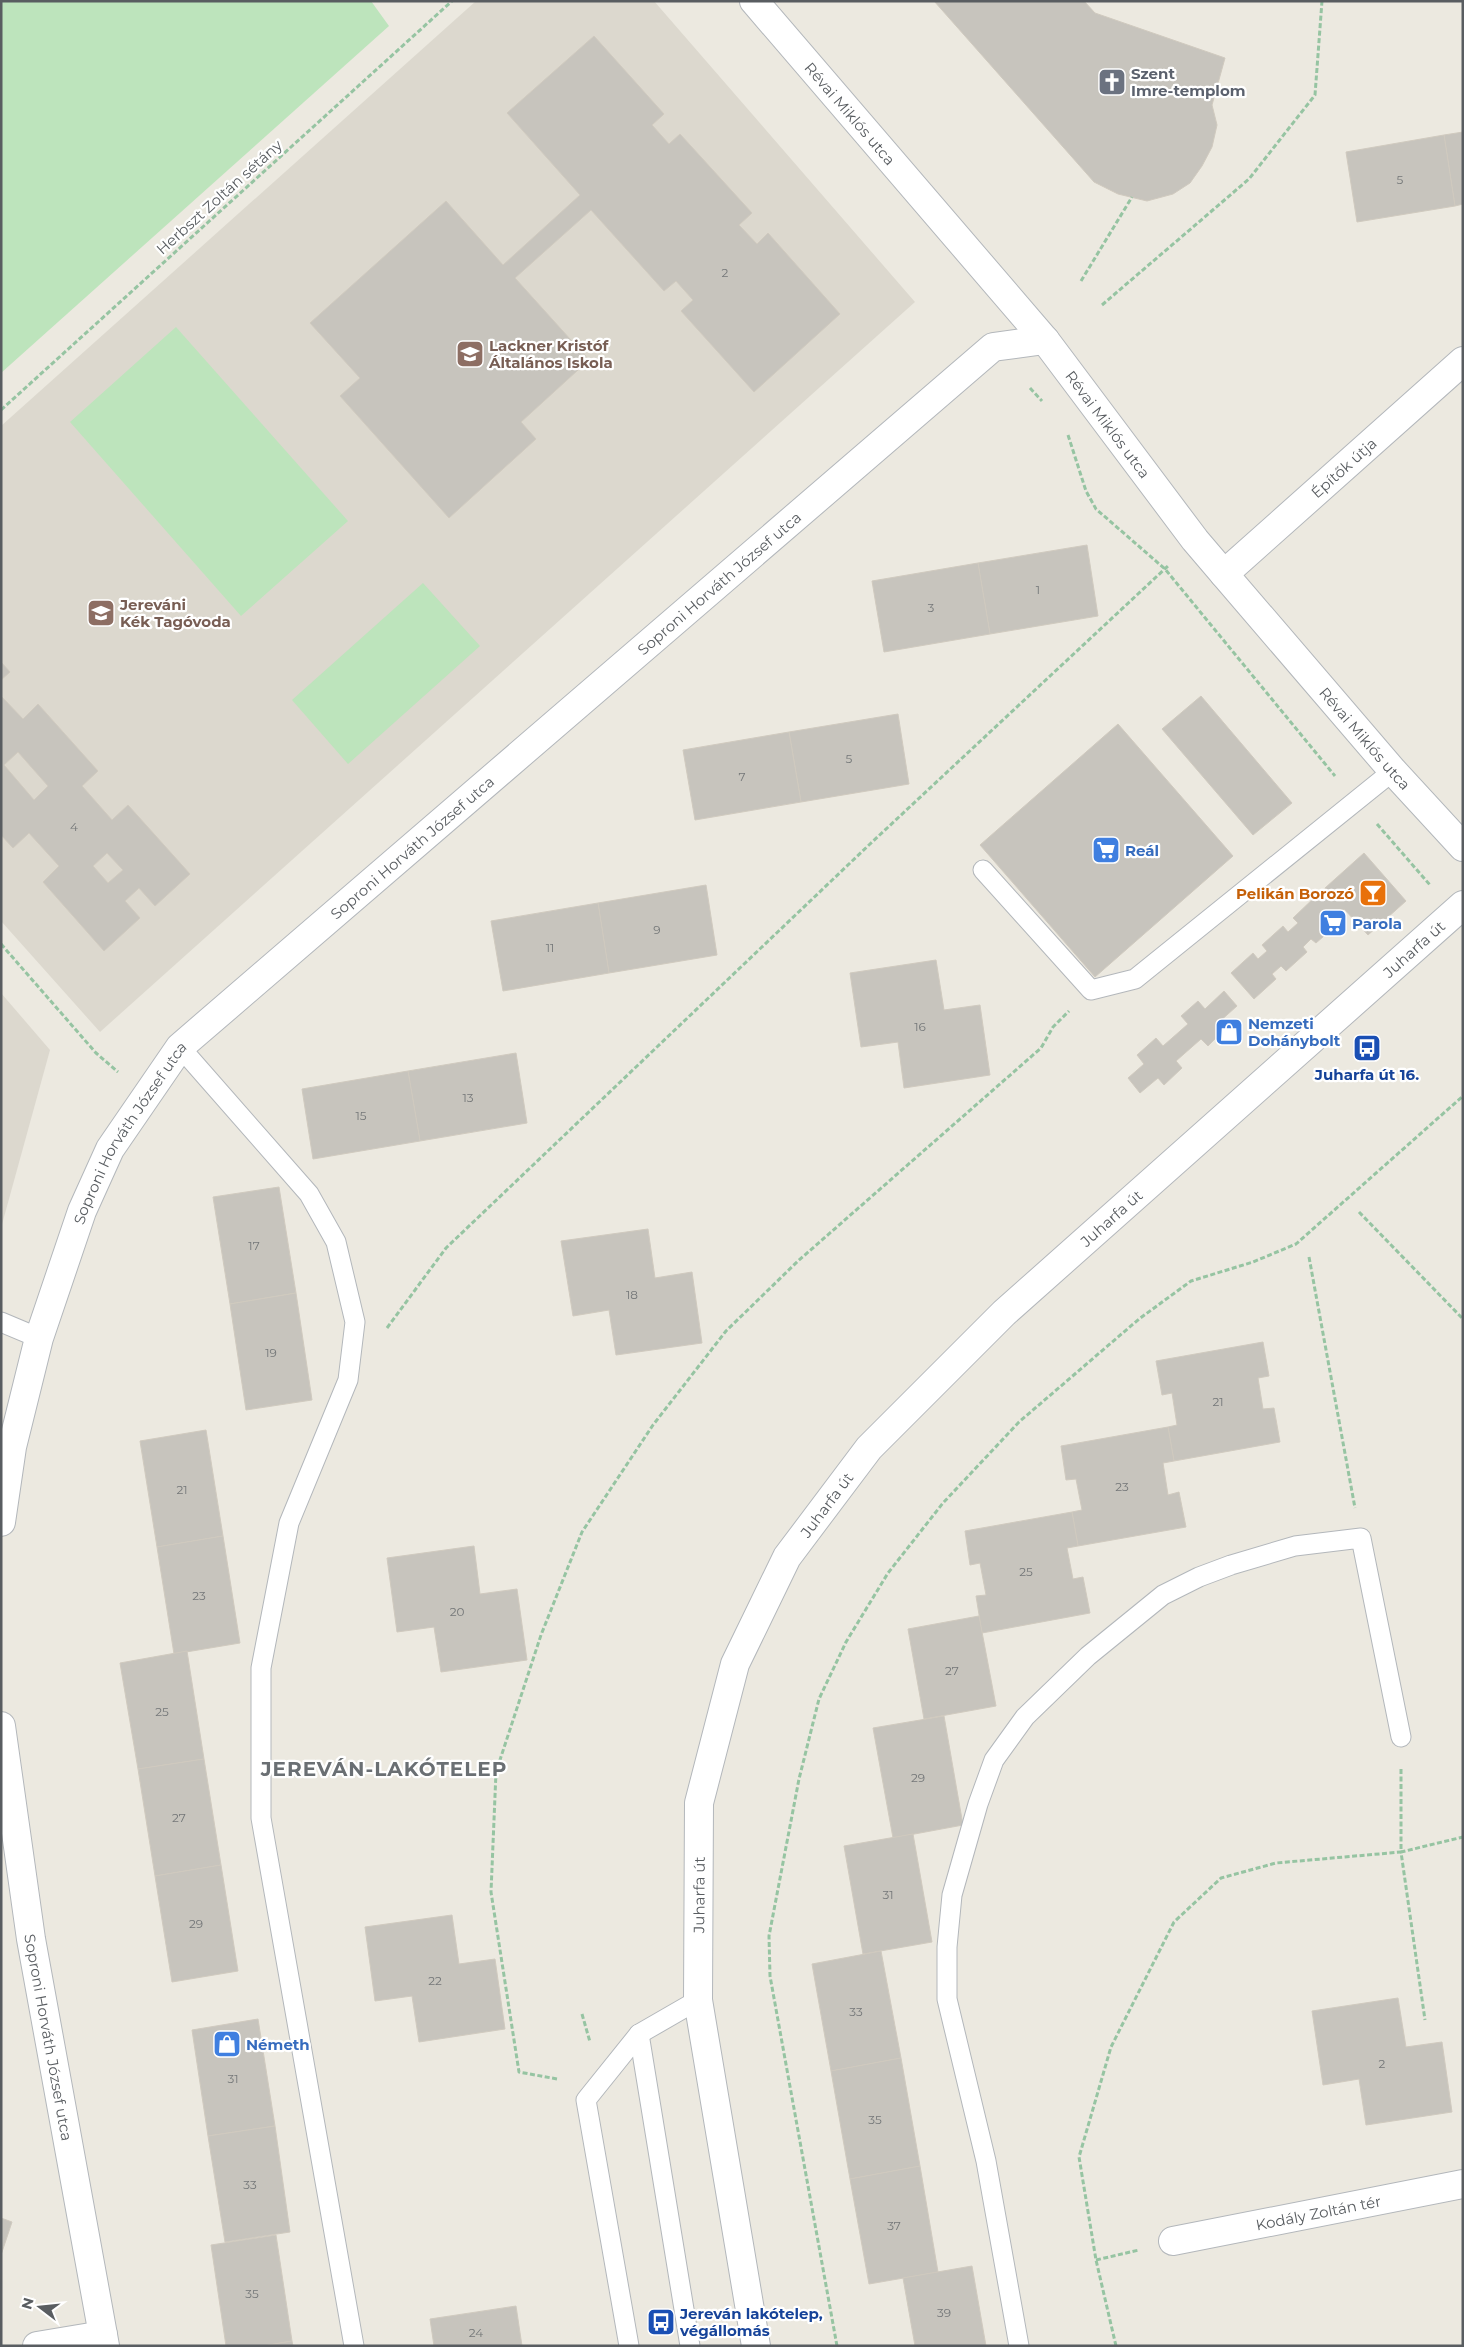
<svg xmlns="http://www.w3.org/2000/svg" width="1464" height="2347" font-family="Montserrat,sans-serif">
<style>
.education{fill:#dcd8ce}
.green{fill:#bde4bc}
.building{fill:#c7c4bd;stroke:#d0cabf;fill-rule:evenodd}
.lines{fill:none;stroke-linecap:round;stroke-linejoin:round}
.lane-casing{stroke:#b3b7bb;stroke-width:21}
.street-casing{stroke:#b3b7bb;stroke-width:30}
.path{stroke:#96c4a2;stroke-width:3;stroke-dasharray:5 2.5;stroke-linecap:butt}
.lane{stroke:#fff;stroke-width:19}
.street{stroke:#fff;stroke-width:28}
.labels{text-anchor:middle;dominant-baseline:central;stroke-width:4.5;stroke-linejoin:round;paint-order:stroke}
.number-label{font-size:12px;fill:#747778}
.worship-label{font-size:15px;font-weight:bold;fill:#5b616d;stroke:#fff;text-anchor:start}
.street-label{font-size:15px;fill:#595d61;stroke:#fff}
.education-label{font-size:15px;font-weight:bold;fill:#785e54;stroke:#fff;text-anchor:start}
.shop-label{font-size:15px;font-weight:bold;fill:#366cbe;stroke:#fff;text-anchor:start}
.food-label{font-size:15px;font-weight:bold;fill:#c56008;stroke:#fff;text-anchor:end}
.transit-label{font-size:15px;font-weight:bold;fill:#164399;stroke:#fff}
.district-label{font-size:20px;font-weight:bold;letter-spacing:1px;fill:#6a6f73;stroke:#fff}
</style>
<rect width="100%" height="100%" fill="#ece9e0"/>
<g class="education">
<polygon points="476,1 654,1 915,302 100,1032 1,921 1,426"/>
<polygon points="1,993 50,1050 1,1228"/>
</g>
<g class="green">
<polygon points="1,1 371,1 389,26 1,373"/>
<polygon points="176,327 348,521 241,616 70,422"/>
<polygon points="423,583 480,646 348,764 292,700"/>
</g>
<g class="building">
<polygon points="934,1 1084,1 1095,13 1225,58 1212,105 1217,125 1212,147 1202,166 1190,183 1173,194 1147,201 1118,194 1094,182"/>
<polygon points="594,36 664,114 652,125 669,144 680,134 752,213 739,225 757,244 768,233 840,314 754,392 681,311 693,300 676,281 664,291 591,210 515,278 589,360 521,422 536,439 449,518 340,396 360,378 310,323 446,201 503,265 580,195 507,113"/>
<polygon points="1463,132 1463,204 1455,206 1444,135"/>
<polygon points="1444,135 1455,206 1357,222 1346,152"/>
<polygon points="1087,545 1098,616 990,634 978,563"/>
<polygon points="978,563 990,634 884,652 872,581"/>
<polygon points="1,662 10,672 1,680"/>
<path d="M 1,696 L 23,719 L 38,704 L 98,771 L 82,786 L 112,820 L 128,805 L 190,874 L 155,906 L 139,888 L 125,901 L 140,918 L 104,951 L 43,882 L 59,866 L 29,833 L 13,848 L 1,835 ZM 18,752 L 48,786 L 34,800 L 4,765 ZM 107,853 L 123,870 L 108,883 L 93,866 Z"/>
<polygon points="1201,696 1292,803 1253,835 1162,729"/>
<polygon points="898,714 909,784 801,802 789,732"/>
<polygon points="1118,724 1233,856 1095,977 980,845"/>
<polygon points="789,732 801,802 695,820 683,750"/>
<polygon points="1364,853 1406,901 1368,935 1344,909 1335,917 1340,922 1316,943 1311,939 1303,947 1307,952 1286,971 1281,966 1272,974 1276,979 1254,999 1231,973 1253,953 1258,959 1267,951 1262,945 1283,926 1288,932 1298,923 1293,918 1316,896 1321,901 1330,894 1325,888"/>
<polygon points="706,885 717,955 609,973 598,903"/>
<polygon points="598,903 609,973 503,991 491,921"/>
<polygon points="936,960 944,1010 980,1005 990,1075 904,1088 898,1042 861,1047 850,973"/>
<polygon points="1224,991 1237,1006 1218,1023 1224,1030 1208,1046 1201,1039 1176,1061 1182,1068 1164,1085 1158,1078 1140,1093 1128,1078 1144,1064 1137,1055 1156,1038 1163,1046 1188,1024 1181,1016 1198,1001 1205,1009"/>
<polygon points="516,1053 527,1123 420,1141 408,1071"/>
<polygon points="408,1071 420,1141 313,1159 302,1089"/>
<polygon points="279,1187 296,1293 230,1304 213,1197"/>
<polygon points="648,1229 655,1278 692,1272 702,1343 616,1355 609,1310 573,1316 561,1241"/>
<polygon points="296,1293 312,1400 246,1410 230,1304"/>
<polygon points="1263,1342 1269,1376 1258,1378 1263,1409 1274,1408 1280,1442 1174,1461 1168,1427 1177,1425 1172,1393 1162,1395 1156,1361"/>
<polygon points="1168,1427 1174,1461 1163,1463 1168,1495 1179,1492 1186,1527 1078,1546 1072,1512 1082,1510 1076,1479 1066,1480 1061,1446"/>
<polygon points="206,1430 223,1536 157,1547 140,1441"/>
<polygon points="1072,1512 1078,1546 1067,1548 1073,1579 1083,1577 1090,1613 982,1633 976,1596 986,1595 980,1563 970,1565 965,1531"/>
<polygon points="223,1536 240,1643 174,1654 157,1547"/>
<polygon points="474,1546 480,1594 517,1589 527,1660 441,1672 434,1627 397,1632 387,1558"/>
<polygon points="979,1616 996,1706 924,1719 908,1629"/>
<polygon points="187,1651 204,1759 138,1769 120,1663"/>
<polygon points="944,1716 963,1825 893,1838 873,1728"/>
<polygon points="204,1759 221,1865 155,1876 138,1769"/>
<polygon points="913,1834 932,1942 863,1954 844,1846"/>
<polygon points="221,1865 238,1971 172,1982 155,1876"/>
<polygon points="452,1915 459,1964 495,1959 505,2029 419,2042 412,1996 375,2001 365,1927"/>
<polygon points="881,1951 901,2058 831,2071 812,1964"/>
<polygon points="1398,1998 1406,2047 1442,2042 1452,2112 1366,2125 1359,2079 1323,2085 1312,2011"/>
<polygon points="258,2019 275,2126 208,2136 192,2030"/>
<polygon points="901,2058 920,2166 850,2179 831,2071"/>
<polygon points="275,2126 290,2232 225,2242 208,2136"/>
<polygon points="920,2166 938,2272 869,2284 850,2179"/>
<polygon points="1,2218 12,2222 1,2255"/>
<polygon points="276,2235 292,2341 263,2346 226,2346 211,2245"/>
<polygon points="972,2266 986,2346 915,2346 903,2278"/>
<polygon points="516,2306 522,2346 434,2346 430,2319"/>
<polygon points="292,2341 293,2346 263,2346"/>
</g>
<g class="lines">
<defs>
<g id="lane">
<polyline points="983,870 1091,990 1135,979 1393,771"/>
<polyline points="180,1047 309,1194 336,1242 355,1322 348,1380 289,1523 261,1668 261,1818 354,2346"/>
<polyline points="1,1322 39,1338"/>
<polyline points="639,2034 690,2346"/>
<polyline points="629,2346 586,2100 639,2034 698,2000"/>
<polyline points="1019,2346 986,2161 947,1999 947,1947 952,1895 978,1804 994,1760 1025,1717 1088,1656 1163,1595 1199,1577 1231,1565 1295,1546 1361,1538 1401,1737"/>
</g>
<g id="street">
<path id="s1" d="M 754,1 L 1045,340 L 1195,540 L 1224,574 L 1393,771 L 1463,847"/>
<path id="s2" d="M 1224,574 L 1463,361"/>
<path id="s3" d="M 1,1522 L 12,1447 L 39,1338 L 82,1211 L 110,1149 L 180,1047 L 993,347 L 1045,340"/>
<path id="s4" d="M 1,1726 L 31,1939 L 105,2346"/>
<path id="s5" d="M 1173,2241 L 1463,2184"/>
<polyline points="37,2346 103,2335"/>
<path id="s6" d="M 756,2346 L 698,2000 L 699,1803 L 735,1664 L 787,1557 L 869,1448 L 1004,1313 L 1463,905"/>
</g>
</defs>
<use href="#lane" class="lane-casing"/>
<use href="#street" class="street-casing"/>
<g class="path">
<polyline points="1081,281 1132,197"/>
<polyline points="1102,305 1249,179 1315,95 1322,1"/>
<polyline points="1030,388 1042,401"/>
<polyline points="1,410 452,1"/>
<polyline points="1068,435 1086,491 1096,509 1165,569 1335,776"/>
<polyline points="1377,824 1430,885"/>
<polyline points="1,944 96,1053 118,1072"/>
<polyline points="1359,1212 1463,1319"/>
<polyline points="1309,1257 1355,1508"/>
<polyline points="387,1328 446,1248 870,844 1169,565"/>
<polyline points="1401,1769 1401,1852 1463,1837"/>
<polyline points="582,2014 590,2042"/>
<polyline points="557,2079 519,2072 491,1892 496,1772 541,1635 582,1532 653,1425 726,1331 798,1261 1041,1048 1053,1027 1069,1011"/>
<polyline points="1096,2260 1139,2250"/>
<polyline points="837,2346 770,1976 769,1936 799,1779 819,1699 846,1642 888,1573 943,1503 1019,1422 1139,1319 1191,1281 1253,1262 1296,1244 1463,1096"/>
<polyline points="1116,2346 1096,2260 1079,2157 1111,2047 1174,1922 1221,1878 1276,1863 1401,1852 1425,2020"/>
</g>
<use href="#lane" class="lane"/>
<use href="#street" class="street"/>
</g>
<defs>
<symbol id="church-square" viewBox="-11 -11 22 22"><rect x="-9" y="-9" width="18" height="18" rx="4" fill="#6b7280" stroke="#fff"/><path d="M-1.2-6h2.4v3.5h3.3v2.4h-3.3V6h-2.4V-.1h-3.3v-2.4h3.3Z" fill="#fff"/></symbol>
<symbol id="school-square" viewBox="-11 -11 22 22"><rect x="-9" y="-9" width="18" height="18" rx="4" fill="#8d6e63" stroke="#fff"/><path d="M0-5L7-2L0 1L-7-2ZM-4 1L0 2.5L4 1V4Q0 6-4 4Z" fill="#fff"/></symbol>
<symbol id="supermarket-square" viewBox="-11 -11 22 22"><rect x="-9" y="-9" width="18" height="18" rx="4" fill="#3f7fe0" stroke="#fff"/><path d="M-6-5.5h2.5l.6 2H6L4.5 2H-2.5L-4.4-4H-6ZM-1.5 3.2a1.3 1.3 0 1 0 .1 0ZM3 3.2a1.3 1.3 0 1 0 .1 0Z" fill="#fff"/></symbol>
<symbol id="bar-square" viewBox="-11 -11 22 22"><rect x="-9" y="-9" width="18" height="18" rx="4" fill="#e8710a" stroke="#fff"/><path d="M-6-5H6L.8 .8V4.5H3.5V6h-7V4.5H-.8V.8Z" fill="#fff"/></symbol>
<symbol id="shop-square" viewBox="-11 -11 22 22"><rect x="-9" y="-9" width="18" height="18" rx="4" fill="#3f7fe0" stroke="#fff"/><path d="M-5-2.5h2.3a2.7 3.5 0 0 1 5.4 0H5L5.5 6h-11ZM-1.5-2.5h3a1.5 2.3 0 0 0-3 0Z" fill="#fff"/></symbol>
<symbol id="bus-square" viewBox="-11 -11 22 22"><rect x="-9" y="-9" width="18" height="18" rx="4" fill="#1a4fb4" stroke="#fff"/><path d="M-5-6H5V4H4V6H2V4H-2V6H-4V4H-5ZM-3.5-4V0h7V-4ZM-3.5 1.2v1.5H-2V1.2ZM2 1.2v1.5H3.5V1.2Z" fill="#fff"/></symbol>
</defs>
<g fill-rule="evenodd">
<use href="#church-square" x="1096" y="66" width="32" height="32"/>
<use href="#school-square" x="454" y="338" width="32" height="32"/>
<use href="#school-square" x="85" y="597" width="32" height="32"/>
<use href="#supermarket-square" x="1090" y="834" width="32" height="32"/>
<use href="#bar-square" x="1357" y="877" width="32" height="32"/>
<use href="#supermarket-square" x="1317" y="907" width="32" height="32"/>
<use href="#shop-square" x="1213" y="1016" width="32" height="32"/>
<use href="#bus-square" x="1351" y="1032" width="32" height="32"/>
<use href="#shop-square" x="211" y="2028" width="32" height="32"/>
<use href="#bus-square" x="645" y="2306" width="32" height="32"/>
</g>
<g class="labels">
<g class="number-label">
<text x="1400" y="179">5</text>
<text x="725" y="272">2</text>
<text x="1038" y="589">1</text>
<text x="931" y="607">3</text>
<text x="849" y="758">5</text>
<text x="742" y="776">7</text>
<text x="74" y="826">4</text>
<text x="657" y="929">9</text>
<text x="550" y="947">11</text>
<text x="920" y="1026">16</text>
<text x="468" y="1097">13</text>
<text x="361" y="1115">15</text>
<text x="254" y="1245">17</text>
<text x="632" y="1294">18</text>
<text x="271" y="1352">19</text>
<text x="1218" y="1401">21</text>
<text x="1122" y="1486">23</text>
<text x="182" y="1489">21</text>
<text x="1026" y="1571">25</text>
<text x="199" y="1595">23</text>
<text x="457" y="1611">20</text>
<text x="952" y="1670">27</text>
<text x="162" y="1711">25</text>
<text x="918" y="1777">29</text>
<text x="179" y="1817">27</text>
<text x="888" y="1894">31</text>
<text x="196" y="1923">29</text>
<text x="435" y="1980">22</text>
<text x="856" y="2011">33</text>
<text x="1382" y="2063">2</text>
<text x="233" y="2078">31</text>
<text x="875" y="2119">35</text>
<text x="250" y="2184">33</text>
<text x="894" y="2225">37</text>
<text x="252" y="2293">35</text>
<text x="944" y="2312">39</text>
<text x="476" y="2332">24</text>
</g>
<g class="worship-label">
<text x="1131" y="73">Szent<tspan x="1131" dy="17">Imre-templom</tspan></text>
</g>
<g class="street-label">
<text stroke="none"><textPath href="#s1" startOffset="148">Révai Miklós utca</textPath></text>
<text transform="translate(219 197) rotate(-42)">Herbszt Zoltán sétány</text>
<text stroke="none"><textPath href="#s1" startOffset="552">Révai Miklós utca</textPath></text>
<text stroke="none"><textPath href="#s2" startOffset="160">Építők útja</textPath></text>
<text stroke="none"><textPath href="#s3" startOffset="1225">Soproni Horváth József utca</textPath></text>
<text stroke="none"><textPath href="#s1" startOffset="958">Révai Miklós utca</textPath></text>
<text stroke="none"><textPath href="#s3" startOffset="820">Soproni Horváth József utca</textPath></text>
<text stroke="none"><textPath href="#s6" startOffset="1686">Juharfa út</textPath></text>
<text stroke="none"><textPath href="#s3" startOffset="414">Soproni Horváth József utca</textPath></text>
<text stroke="none"><textPath href="#s6" startOffset="1281">Juharfa út</textPath></text>
<text stroke="none"><textPath href="#s6" startOffset="876">Juharfa út</textPath></text>
<text stroke="none"><textPath href="#s6" startOffset="456">Juharfa út</textPath></text>
<text stroke="none"><textPath href="#s4" startOffset="315">Soproni Horváth József utca</textPath></text>
<text stroke="none"><textPath href="#s5" startOffset="148">Kodály Zoltán tér</textPath></text>
</g>
<g class="education-label">
<text x="489" y="345">Lackner Kristóf<tspan x="489" dy="17">Általános Iskola</tspan></text>
<text x="120" y="604">Jereváni<tspan x="120" dy="17">Kék Tagóvoda</tspan></text>
</g>
<g class="shop-label">
<text x="1125" y="850">Reál</text>
<text x="1352" y="923">Parola</text>
<text x="1248" y="1023">Nemzeti<tspan x="1248" dy="17">Dohánybolt</tspan></text>
<text x="246" y="2044">Németh</text>
</g>
<g class="food-label">
<text x="1354" y="893">Pelikán Borozó</text>
</g>
<g class="transit-label">
<text x="1367" y="1074">Juharfa út 16.</text>
<text x="680" y="2313" text-anchor="start">Jereván lakótelep,<tspan x="680" dy="17">végállomás</tspan></text>
</g>
<g class="district-label">
<text x="384" y="1769">JEREVÁN-LAKÓTELEP</text>
</g>
</g>
<rect width="1464" height="2347" fill="none" stroke="#595d61" stroke-width="5"/>
<g transform="translate(40 2307) rotate(286)" stroke="#ffffff" stroke-width="4" paint-order="stroke">
<path d="M0-4L9 19L0 12L-9 19Z" fill="#595d61"/>
<text y="-8" font-size="14" font-weight="bold" text-anchor="middle" fill="#595d61">N</text>
</g>
</svg>
